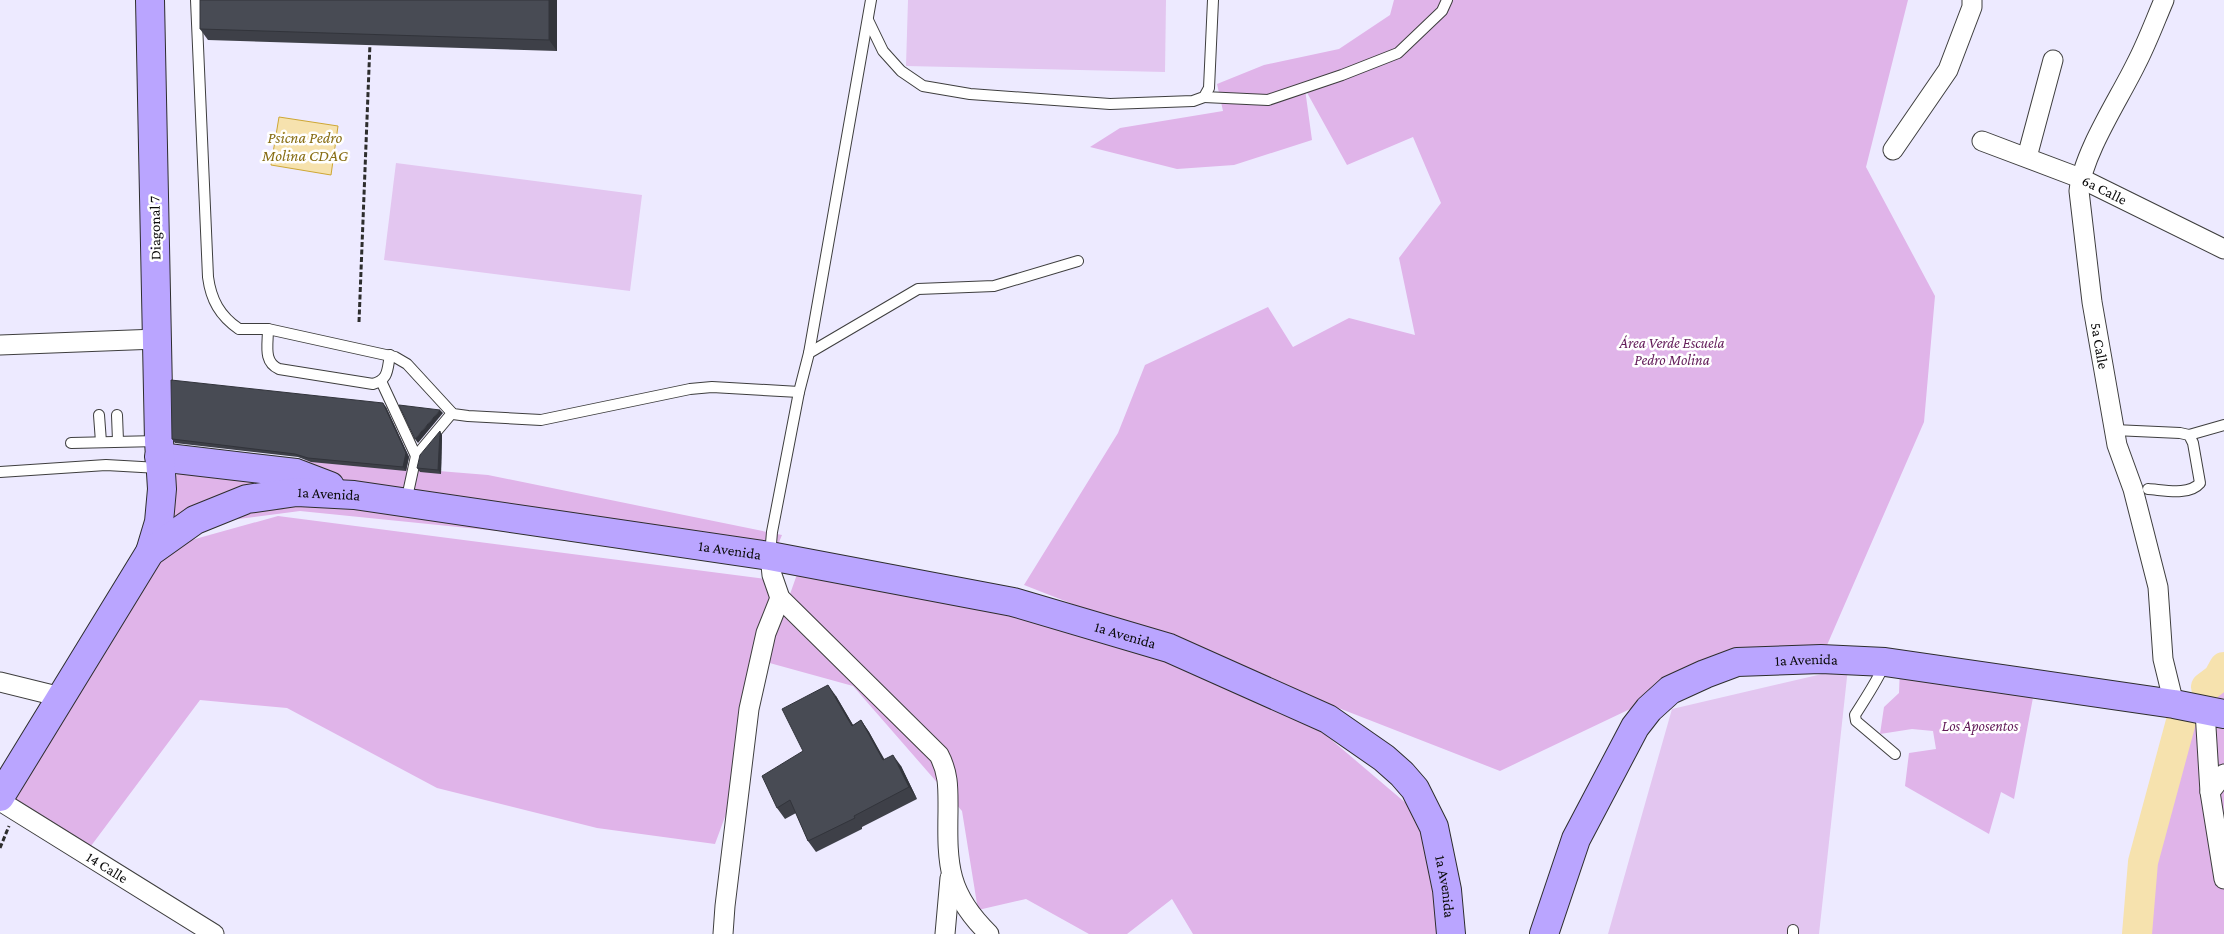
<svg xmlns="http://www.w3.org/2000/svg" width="2224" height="934" font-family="'Crimson Pro',serif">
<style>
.green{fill:#e0b4e9}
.pitch{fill:#e3c6f0}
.water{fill:#f6e2ae;stroke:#cea735}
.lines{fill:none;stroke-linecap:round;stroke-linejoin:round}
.river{stroke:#f6e2ae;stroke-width:30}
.lane-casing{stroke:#3e3e3e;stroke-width:12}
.street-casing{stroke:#3e3e3e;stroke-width:21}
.secondary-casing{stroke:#2d2d2d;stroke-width:30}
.path{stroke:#2d2d2d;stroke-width:3;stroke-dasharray:5 2.5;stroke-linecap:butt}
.lane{stroke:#fff;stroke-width:10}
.street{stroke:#fff;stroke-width:19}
.secondary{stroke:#baa5ff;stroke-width:28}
.wall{fill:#3e4048}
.shaded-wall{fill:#32343b}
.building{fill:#484b54;stroke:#32343b}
.labels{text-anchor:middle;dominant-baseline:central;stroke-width:5;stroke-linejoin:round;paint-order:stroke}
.street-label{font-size:15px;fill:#0b0b0b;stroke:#fff}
.park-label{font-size:15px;font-style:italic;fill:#631c59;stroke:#fff}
.water-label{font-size:16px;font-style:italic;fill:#886e14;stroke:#fff}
</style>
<rect width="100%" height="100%" fill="#edeaff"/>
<g class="green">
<polygon points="1394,0 1908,0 1866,167 1935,296 1924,422 1821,659 1670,690 1500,771 1024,585 1118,433 1145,365 1268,307 1293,347 1349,318 1415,335 1399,258 1441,203 1413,137 1347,165 1305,89 1312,140 1234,165 1177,169 1090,147 1120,128 1223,111 1217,84 1264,65 1339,49 1390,15"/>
<polygon points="192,451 488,475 782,535 772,559 300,511 207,523 174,531 171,484"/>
<polygon points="278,516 773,580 750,685 737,784 715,844 597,828 437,788 287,708 200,700 85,854 0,801 170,546"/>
<polygon points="801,563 1017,616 1174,664 1321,731 1434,827 1441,934 1193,934 1172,899 1127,934 1089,934 1026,899 978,910 962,811 853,686 766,662"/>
<polygon points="1900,667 2035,687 2014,799 2001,792 1989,834 1905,786 1909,753 1936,749 1933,731 1912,729 1880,734 1884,707 1899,693"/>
<polygon points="2224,682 2224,934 2150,934 2153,871 2175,796 2193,709"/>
</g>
<g class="pitch">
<polygon points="908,0 1166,0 1165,72 906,66"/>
<polygon points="396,163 642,195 630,291 384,260"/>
<polygon points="1848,668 1819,934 1608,934 1672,709"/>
</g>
<polygon class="water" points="279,117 338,126 331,175 271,165"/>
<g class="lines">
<g class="river">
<polyline points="2206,687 2218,678 2224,667"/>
<polyline points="2137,934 2143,862 2183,714"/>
</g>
<defs>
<g id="lane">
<path d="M 196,0 L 208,277 C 211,300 220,316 239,329 L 268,329 L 395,357 L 407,364 L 453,414 L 468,416 L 541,420 L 690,389 L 712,387 L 799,392"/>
<polyline points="868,20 883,51 901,71 923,86 970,94 1110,104 1193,101 1204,97 1209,88 1213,0"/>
<polyline points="1204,97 1268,100 1342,75 1398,53 1442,11 1447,0"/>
<path d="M 268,329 C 268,345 263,362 279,369 L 373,384 C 389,379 387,370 390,355"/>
<polyline points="809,353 871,0"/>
<polyline points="381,381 416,456"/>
<polyline points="99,415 101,442"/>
<polyline points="117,415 118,441"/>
<path d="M 2114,430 L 2180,433 L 2189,435 L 2193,443 L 2200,483 C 2189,496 2164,490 2148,489"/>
<polyline points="2189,435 2224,425"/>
<polyline points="71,443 158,441"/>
<polyline points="0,472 106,465 159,468"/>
<polyline points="406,502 416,456 452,413"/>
<polyline points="770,555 772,532 799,392 809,353 918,289 994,286 1078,261"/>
<path d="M 1885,663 C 1878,680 1865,699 1855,715 L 1856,721 L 1895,754"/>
<polyline points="1793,934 1793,930"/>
</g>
<g id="street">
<path id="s1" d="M 2164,0 C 2155,21 2147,43 2136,64 C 2119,99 2083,153 2079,191 L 2092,302 L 2117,445 L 2133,489 L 2158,587 L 2163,659 L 2174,704"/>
<path id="s2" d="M 1982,141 L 2080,178 L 2224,249"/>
<polyline points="1893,150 1948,70 1972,7 1972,0"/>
<polyline points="2027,157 2053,60"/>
<polyline points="0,345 157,339"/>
<path d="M 770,556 L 772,575 L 780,598 L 939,755 C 949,774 948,789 948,811 C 947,866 948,894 989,934"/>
<polyline points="0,682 61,697"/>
<polyline points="2205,711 2210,792 2224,879"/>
<polyline points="2210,792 2224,774"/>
<path id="s3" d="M 0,801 L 214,934"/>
<polyline points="723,934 725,906 749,709 766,633 780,598"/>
<polyline points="945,934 950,878"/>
</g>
<g id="secondary">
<polyline points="159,457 296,473 330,486"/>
<polyline points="150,552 159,522 162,489 159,441 150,0"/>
<path id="s4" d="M 0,797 L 150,552 L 195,520 L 247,499 L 297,492 L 354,495 L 770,556 L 1013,602 L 1169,648 L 1328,719 L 1384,758 L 1402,774 L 1415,789 L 1434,827 L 1447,890 L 1451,934"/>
<path id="s5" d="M 1544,934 L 1576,839 L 1635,727 L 1649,709 L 1670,690 L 1705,674 L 1737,662 L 1821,659 L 1885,662 L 2174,704 L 2224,714"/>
</g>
</defs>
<use href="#lane" class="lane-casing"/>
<use href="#street" class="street-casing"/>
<use href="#secondary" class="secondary-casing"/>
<g class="path">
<polyline points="359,322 370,43"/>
<polyline points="0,848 9,826"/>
</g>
<use href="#lane" class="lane"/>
<use href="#street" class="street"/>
<use href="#secondary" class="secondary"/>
</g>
<g class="wall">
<polygon points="200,0 557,0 557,51 208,40 200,29"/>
<polygon points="386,407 409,457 406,471 311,462 298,457 175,443 172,439"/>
<polygon points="442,435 441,474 420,472 417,468"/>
<polygon points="836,696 853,725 861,720 869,732 884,760 901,766 917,799 862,827 862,829 816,852 808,841 796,813 785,819 777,808 803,751"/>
</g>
<g class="shaded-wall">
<polygon points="549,0 557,0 557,51 549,40"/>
<polygon points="383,403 386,407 409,457 406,471 403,467"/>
<polygon points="440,410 443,413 418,443 415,439"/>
<polygon points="440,431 442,435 441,474 438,470"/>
<polygon points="828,685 836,696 860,737 852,726"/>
<polygon points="861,720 869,732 891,771 883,760"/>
<polygon points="893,755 901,766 917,799 909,787"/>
</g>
<g class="building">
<polygon points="200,0 549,0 549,40 200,29"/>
<polygon points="171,380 383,403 406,453 403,467 308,458 295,454 172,439"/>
<polygon points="399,405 440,410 415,439"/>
<polygon points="440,431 438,470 417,468 420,455"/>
<polygon points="828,685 852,726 861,720 883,760 893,755 909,787 854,816 855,818 808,841 790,800 777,808 762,776 803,751 782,709"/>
</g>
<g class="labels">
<g class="street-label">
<text stroke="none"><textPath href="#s2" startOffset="132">6a Calle</textPath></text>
<text transform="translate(155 228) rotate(-91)">Diagonal 7</text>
<text stroke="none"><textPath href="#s1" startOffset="366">5a Calle</textPath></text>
<text stroke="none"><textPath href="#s4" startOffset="481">1a Avenida</textPath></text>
<text stroke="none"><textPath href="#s4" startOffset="886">1a Avenida</textPath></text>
<text stroke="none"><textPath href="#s4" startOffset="1291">1a Avenida</textPath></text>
<text stroke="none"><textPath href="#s5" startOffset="420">1a Avenida</textPath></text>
<text stroke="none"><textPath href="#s3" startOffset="126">14 Calle</textPath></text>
<text stroke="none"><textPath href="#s4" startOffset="1726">1a Avenida</textPath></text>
</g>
<g class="park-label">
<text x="1672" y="343">Área Verde Escuela<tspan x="1672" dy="17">Pedro Molina</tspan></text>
<text x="1980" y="726">Los Aposentos</text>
</g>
<g class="water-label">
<text x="305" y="137">Psicna Pedro<tspan x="305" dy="18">Molina CDAG</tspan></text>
</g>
</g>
</svg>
